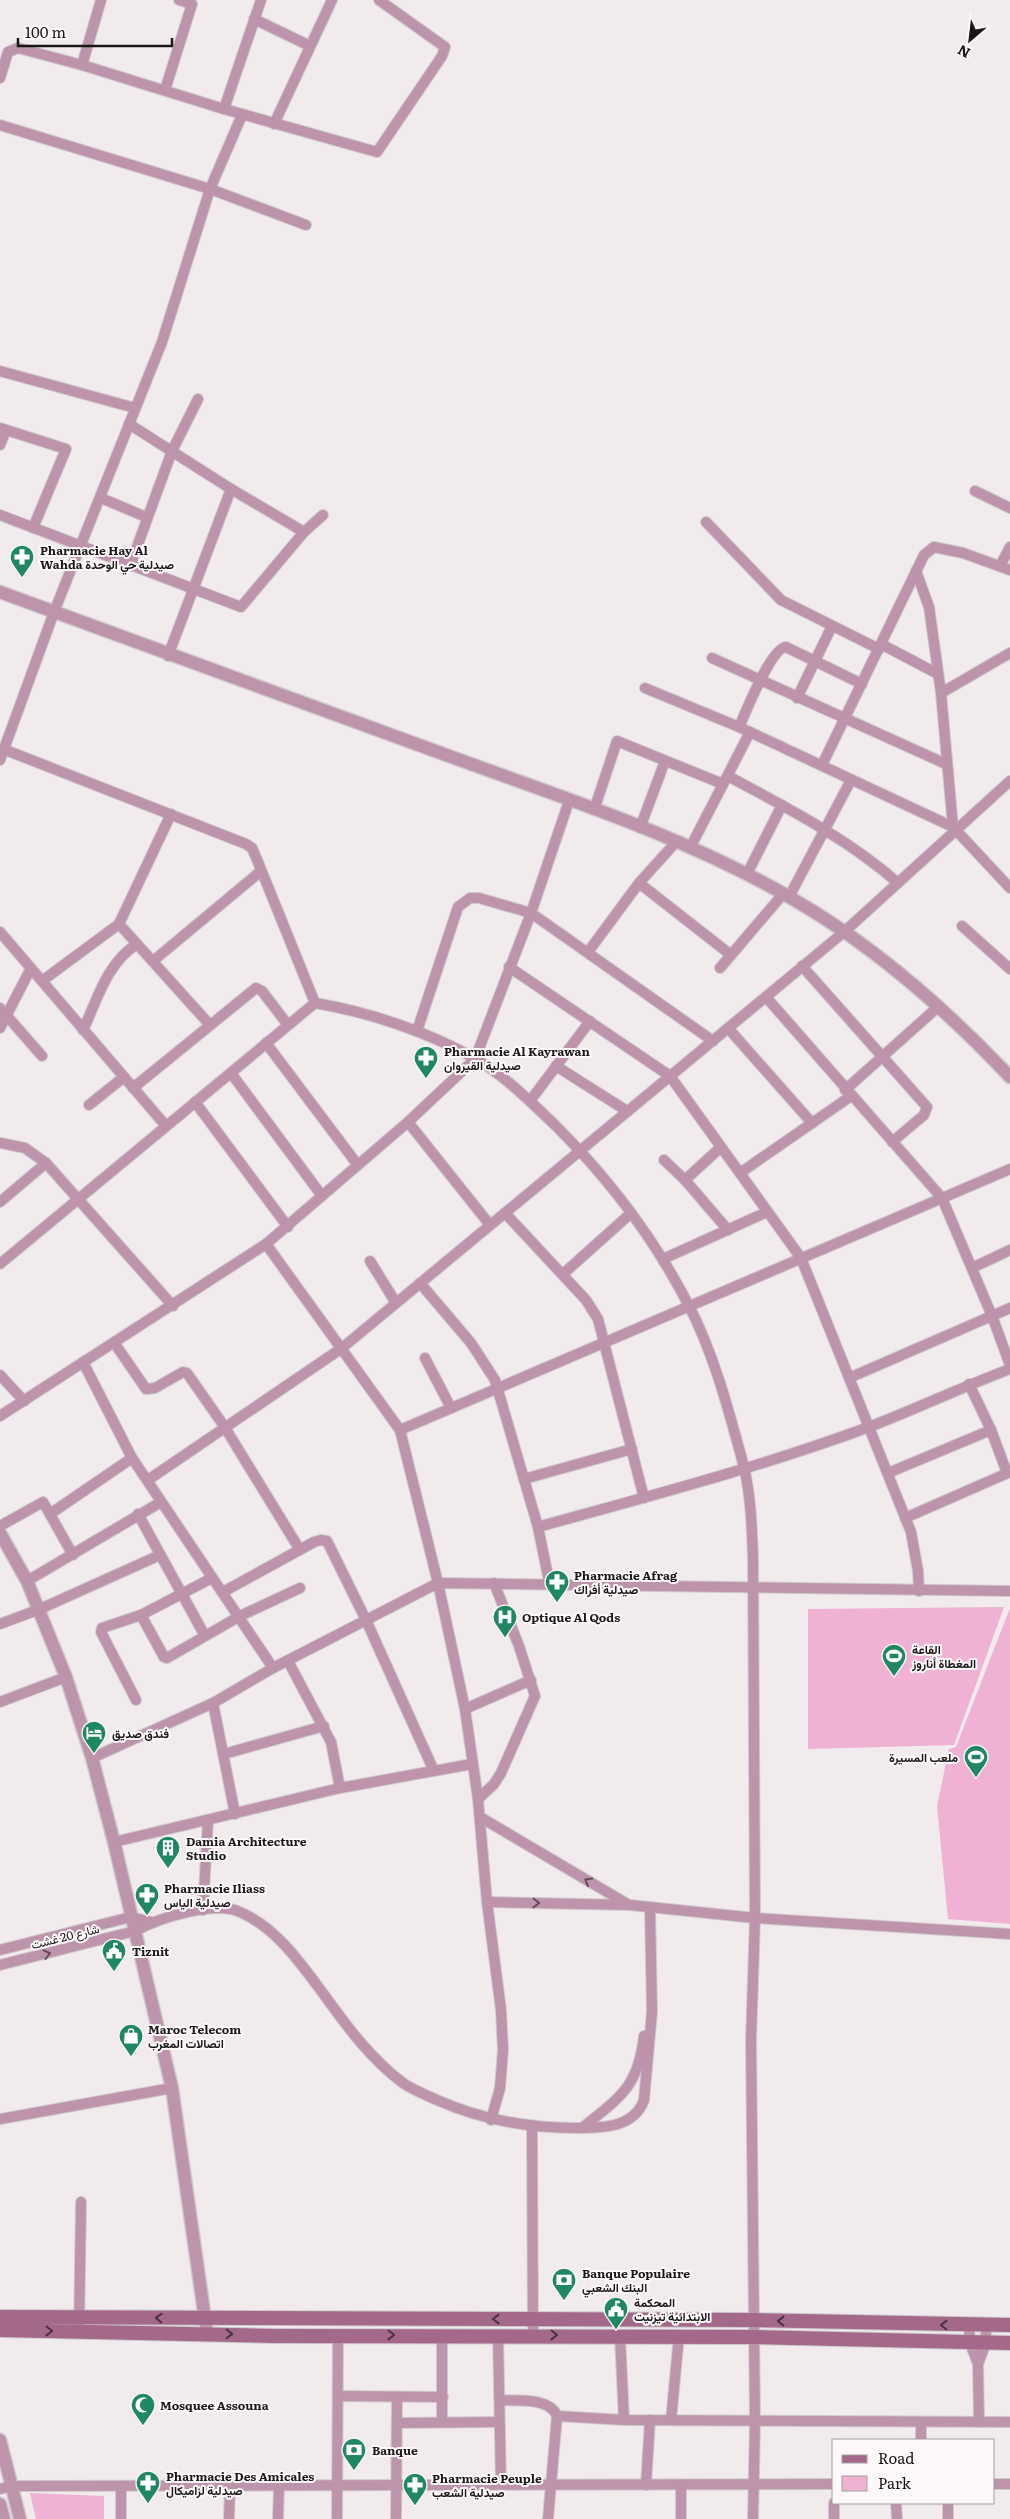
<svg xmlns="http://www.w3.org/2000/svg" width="1010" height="2519" font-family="Literata,Vazirmatn,serif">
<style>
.green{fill:#efb1d4}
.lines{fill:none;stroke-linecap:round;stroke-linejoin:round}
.minor-casing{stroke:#cec9cc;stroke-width:12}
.tertiary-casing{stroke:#cec9cc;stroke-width:15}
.secondary-casing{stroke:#cec9cc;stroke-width:16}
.minor{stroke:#bd94ab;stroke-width:10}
.tertiary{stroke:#bd94ab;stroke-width:12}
.secondary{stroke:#a3688a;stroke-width:14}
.oneway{stroke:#624f5a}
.oneway2{stroke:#49333f}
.labels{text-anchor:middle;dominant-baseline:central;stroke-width:4;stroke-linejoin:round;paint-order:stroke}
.poi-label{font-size:12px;font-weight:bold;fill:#181617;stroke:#fef8fb;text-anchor:start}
.street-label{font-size:12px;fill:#181617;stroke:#fef8fb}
</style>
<rect width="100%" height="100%" fill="#f1ebee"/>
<g class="green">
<polygon points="1004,1607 954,1745 808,1749 808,1609"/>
<polygon points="1010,1608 1010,1924 948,1919 937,1806 949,1749 956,1747"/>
<polygon points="30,2493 104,2496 104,2519 36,2519"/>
</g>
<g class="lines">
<defs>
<g id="minor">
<polyline points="254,19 310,46"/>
<polyline points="82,65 101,0"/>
<polyline points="0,78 8,52 18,48 82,65 224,109 377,152 442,56 445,47 379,0"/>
<polyline points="165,90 192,4 179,0"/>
<polyline points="224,109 261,0"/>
<polyline points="274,124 332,0"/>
<polyline points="0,125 210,189 306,225"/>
<polyline points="0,371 135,408"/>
<polyline points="129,424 231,489 304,532"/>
<polyline points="0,428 66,449 33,528"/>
<polyline points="0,445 6,430"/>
<polyline points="975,491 1010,508"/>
<polyline points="101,498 146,517"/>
<polyline points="0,515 241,607 304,532 323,515"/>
<polyline points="706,522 781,600 879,649"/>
<polyline points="130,566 172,451 198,399"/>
<polyline points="1000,566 1010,547"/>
<polyline points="916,571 929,607 941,693 953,827"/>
<polyline points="881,644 938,674"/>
<polyline points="168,656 231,489"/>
<polyline points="712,658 946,764"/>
<polyline points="645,688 739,727 953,827 1010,888"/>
<polyline points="941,693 1010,653"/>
<polyline points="797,698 832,626"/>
<path d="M 739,727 C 746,712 771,648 786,647 L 862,684"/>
<polyline points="3,749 246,844 252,848 258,862 315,1003"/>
<polyline points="0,760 54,612 162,342 210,189 242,115"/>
<polyline points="822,765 924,555 934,547 963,553 1010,570"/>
<path d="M 728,776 C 787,808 847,838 898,883"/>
<polyline points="594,810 617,741 723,784"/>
<polyline points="640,828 665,761"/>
<polyline points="690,848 750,732"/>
<polyline points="747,874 782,805"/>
<polyline points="639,883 731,955"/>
<polyline points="789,897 851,780"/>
<polyline points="119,924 210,1025"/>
<polyline points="962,926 1010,969"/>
<polyline points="0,932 166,1126"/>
<polyline points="588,952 639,883 676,842"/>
<polyline points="153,961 261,871"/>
<polyline points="802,966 927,1107 924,1115 892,1142"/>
<polyline points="509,967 670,1076 801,1258 911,1532 918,1571 919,1591"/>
<polyline points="720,968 783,894"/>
<polyline points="42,981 119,924 171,814"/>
<polyline points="766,997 942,1198 992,1316 1010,1365"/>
<polyline points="0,1008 42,1056"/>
<polyline points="0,1028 31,968"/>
<polyline points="728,1028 812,1123"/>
<path d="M 83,1030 C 98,998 107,963 137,944"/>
<polyline points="417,1031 458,907 470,898 479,898 531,913 713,1041"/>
<polyline points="266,1043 357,1164"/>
<polyline points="556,1066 627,1111"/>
<polyline points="231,1073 322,1196"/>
<polyline points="133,1088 256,988 262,991 288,1025"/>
<polyline points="845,1090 939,1006"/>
<polyline points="530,1101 590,1021"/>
<polyline points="195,1102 288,1227"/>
<polyline points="89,1105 124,1077"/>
<polyline points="408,1122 490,1225"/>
<polyline points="0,1143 25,1148 46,1163 173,1306"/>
<polyline points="664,1160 685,1180 728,1230"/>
<polyline points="740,1173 851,1096"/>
<polyline points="685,1180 721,1147"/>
<polyline points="0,1202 46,1163"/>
<polyline points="505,1213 586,1300 598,1319 644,1498"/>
<polyline points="266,1244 400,1430 438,1583 465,1709 478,1799 487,1902 501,2010 503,2050 500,2088 491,2120"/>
<polyline points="663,1259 767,1212"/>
<polyline points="370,1261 396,1303"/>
<path d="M 0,1264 L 315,1003 C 368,1012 426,1031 474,1058 C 503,1074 532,1103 556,1126 C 608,1178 655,1240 688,1304 C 714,1353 730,1415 744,1467 C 751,1497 752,1529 753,1559 L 755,1918 L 751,2040 L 755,2421 L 753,2519"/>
<polyline points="972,1268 1010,1250"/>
<polyline points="563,1274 630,1214"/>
<polyline points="420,1283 471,1343 495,1380 538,1527 550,1586"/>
<polyline points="115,1344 146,1389 155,1388 183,1372 187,1373 224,1426 300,1550"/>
<polyline points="425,1358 451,1408"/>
<polyline points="83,1362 132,1458 273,1668"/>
<polyline points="0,1375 24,1401"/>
<polyline points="849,1378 1010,1308"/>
<polyline points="969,1384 991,1430 1007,1473"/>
<polyline points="0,1416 266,1244 408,1122 475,1059 531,913 569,801"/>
<polyline points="400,1430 1010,1169"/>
<polyline points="888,1473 991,1430"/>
<polyline points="524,1479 632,1449"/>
<polyline points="148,1480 342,1348 844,932 1010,781"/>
<polyline points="50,1514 132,1458"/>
<polyline points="138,1514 205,1636"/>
<polyline points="905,1518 1010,1472"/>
<polyline points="0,1526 43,1502 73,1555"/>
<path d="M 538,1527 C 649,1496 761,1467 869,1427 C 916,1409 962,1387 1010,1369"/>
<polyline points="27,1581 161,1502"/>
<polyline points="223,1592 314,1542 321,1540 327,1541 366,1620 434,1771"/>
<polyline points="141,1615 164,1657 167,1658 240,1616 300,1588"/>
<polyline points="0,1624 40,1609 160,1555"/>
<polyline points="288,1661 331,1742 340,1788"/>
<polyline points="136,1700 101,1632 102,1628 141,1615 212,1578"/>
<polyline points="0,1702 66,1677"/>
<polyline points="213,1703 235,1814"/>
<polyline points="465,1709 531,1680"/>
<polyline points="224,1754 324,1726"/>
<polyline points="92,1758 213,1703 273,1668 438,1583 1010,1591"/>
<polyline points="478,1799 494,1784 501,1773 535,1696 519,1646 494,1583"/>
<polyline points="480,1817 629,1905"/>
<polyline points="114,1842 340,1788 472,1764"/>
<polyline points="487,1902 630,1905 755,1918 1010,1934"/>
<polyline points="203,1910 208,1820"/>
<polyline points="0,1950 131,1917 152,1922"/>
<path d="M 0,1965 L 135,1931 C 159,1918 215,1900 240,1912 C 277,1928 302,1965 325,1996 C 348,2028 372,2060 403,2083 C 413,2090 426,2095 437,2100 C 482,2120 527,2128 576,2128 C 602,2128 634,2128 644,2100 L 652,2012 L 650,1909"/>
<polyline points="0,2119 172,2088"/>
<polyline points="532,2127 533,2335"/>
<path d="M 582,2128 C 620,2097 638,2088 644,2036"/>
<polyline points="969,2325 970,2343 978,2364 979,2422"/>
<polyline points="79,2332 81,2202"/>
<polyline points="498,2335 501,2485"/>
<polyline points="442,2336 442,2422"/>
<polyline points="620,2336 624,2420"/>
<polyline points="978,2364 986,2343 986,2325"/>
<polyline points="338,2396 443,2397"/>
<path d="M 500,2400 C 517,2401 550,2397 557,2416 L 624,2420 L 1010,2422"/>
<polyline points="671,2420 679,2336"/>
<polyline points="921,2422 921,2440"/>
<polyline points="398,2423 499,2422"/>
<polyline points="994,2484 1010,2484"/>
<polyline points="646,2485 650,2420"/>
<polyline points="0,2489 12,2486 834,2484"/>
<polyline points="896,2503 897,2519"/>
<polyline points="121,2519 121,2486"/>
<polyline points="229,2519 230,2486"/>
<polyline points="278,2519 279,2486"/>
<polyline points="337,2519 338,2335"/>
<polyline points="396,2519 397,2397"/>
<polyline points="548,2519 557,2416"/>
<polyline points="681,2519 681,2485"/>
<polyline points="834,2519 834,2503"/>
<polyline points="948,2519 948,2503"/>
</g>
<g id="tertiary">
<path d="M 0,592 C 146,646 292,698 438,752 C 557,796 681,834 791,898 C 873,945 945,1008 1010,1077"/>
<polyline points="0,1533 27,1581 66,1677 92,1758 114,1842 172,2088 207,2333"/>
<polyline points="0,2440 20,2519"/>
<polyline points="0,2504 4,2519"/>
</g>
<g id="secondary">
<polyline points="0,2317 753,2320 1010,2325"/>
<polyline points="0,2330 275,2336 753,2337 1010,2343"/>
</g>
</defs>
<use href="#minor" class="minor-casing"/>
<use href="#tertiary" class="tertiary-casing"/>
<use href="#secondary" class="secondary-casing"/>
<use href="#minor" class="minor"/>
<use href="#tertiary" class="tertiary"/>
<use href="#secondary" class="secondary"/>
</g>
<defs><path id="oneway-chevron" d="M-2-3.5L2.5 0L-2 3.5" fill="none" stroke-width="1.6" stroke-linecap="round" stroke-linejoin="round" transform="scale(1.25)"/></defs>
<g class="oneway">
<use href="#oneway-chevron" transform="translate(588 1881) rotate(-150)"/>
<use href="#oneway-chevron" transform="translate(536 1903) rotate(1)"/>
<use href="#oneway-chevron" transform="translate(47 1954) rotate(-14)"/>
</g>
<g class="oneway2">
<use href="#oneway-chevron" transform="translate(159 2318) rotate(-178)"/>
<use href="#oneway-chevron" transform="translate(496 2319) rotate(180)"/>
<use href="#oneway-chevron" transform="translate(781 2321) rotate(-179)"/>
<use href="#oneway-chevron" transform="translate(944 2325) rotate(-179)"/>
<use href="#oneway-chevron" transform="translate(49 2331) rotate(1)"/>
<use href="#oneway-chevron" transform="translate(229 2334) rotate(2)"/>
<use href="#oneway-chevron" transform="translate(391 2335) rotate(1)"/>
<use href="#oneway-chevron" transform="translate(554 2335) rotate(1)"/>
</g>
<defs>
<symbol id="pharmacy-pin" viewBox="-11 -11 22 30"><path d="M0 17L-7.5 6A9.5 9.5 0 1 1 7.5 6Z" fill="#1f8762" stroke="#fef8fb"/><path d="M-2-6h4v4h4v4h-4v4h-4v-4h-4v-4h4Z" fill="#fff"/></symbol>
<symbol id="hospital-pin" viewBox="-11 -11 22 30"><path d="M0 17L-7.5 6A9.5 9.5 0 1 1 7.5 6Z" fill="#1f8762" stroke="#fef8fb"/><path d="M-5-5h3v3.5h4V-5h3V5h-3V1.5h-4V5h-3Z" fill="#fff"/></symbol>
<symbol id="stadium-pin" viewBox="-11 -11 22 30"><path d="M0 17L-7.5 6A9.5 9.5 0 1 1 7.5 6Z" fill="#1f8762" stroke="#fef8fb"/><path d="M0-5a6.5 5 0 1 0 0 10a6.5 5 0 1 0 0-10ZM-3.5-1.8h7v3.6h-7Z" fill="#fff"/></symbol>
<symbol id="hotel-pin" viewBox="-11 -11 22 30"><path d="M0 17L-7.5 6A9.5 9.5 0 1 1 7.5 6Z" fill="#1f8762" stroke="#fef8fb"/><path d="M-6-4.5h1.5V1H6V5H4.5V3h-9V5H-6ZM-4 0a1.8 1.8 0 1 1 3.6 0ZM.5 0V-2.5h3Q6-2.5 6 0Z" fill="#fff"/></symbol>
<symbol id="building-pin" viewBox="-11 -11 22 30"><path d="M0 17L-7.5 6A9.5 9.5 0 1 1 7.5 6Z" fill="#1f8762" stroke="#fef8fb"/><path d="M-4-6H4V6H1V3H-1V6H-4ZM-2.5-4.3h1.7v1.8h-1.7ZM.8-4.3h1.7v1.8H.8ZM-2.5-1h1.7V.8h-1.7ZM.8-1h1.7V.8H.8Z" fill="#fff"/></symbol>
<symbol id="civic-pin" viewBox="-11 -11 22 30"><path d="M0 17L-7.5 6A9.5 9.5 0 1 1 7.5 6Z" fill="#1f8762" stroke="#fef8fb"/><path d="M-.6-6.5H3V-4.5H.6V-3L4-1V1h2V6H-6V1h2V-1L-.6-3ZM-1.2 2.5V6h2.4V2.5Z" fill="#fff"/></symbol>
<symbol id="shop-pin" viewBox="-11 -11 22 30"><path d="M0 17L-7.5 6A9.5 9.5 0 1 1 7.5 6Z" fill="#1f8762" stroke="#fef8fb"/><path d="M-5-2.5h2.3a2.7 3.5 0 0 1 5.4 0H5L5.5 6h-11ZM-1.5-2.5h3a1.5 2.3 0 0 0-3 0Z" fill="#fff"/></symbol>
<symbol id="bank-pin" viewBox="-11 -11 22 30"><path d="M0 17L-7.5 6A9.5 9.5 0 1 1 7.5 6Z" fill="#1f8762" stroke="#fef8fb"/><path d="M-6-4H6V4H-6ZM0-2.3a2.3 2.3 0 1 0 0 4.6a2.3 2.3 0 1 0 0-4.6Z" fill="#fff"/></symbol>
<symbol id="mosque-pin" viewBox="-11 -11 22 30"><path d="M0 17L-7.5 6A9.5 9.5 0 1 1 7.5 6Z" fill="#1f8762" stroke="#fef8fb"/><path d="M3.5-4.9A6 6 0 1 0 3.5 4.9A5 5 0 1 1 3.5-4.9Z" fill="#fff"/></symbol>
</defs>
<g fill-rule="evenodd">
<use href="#pharmacy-pin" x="8" y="543" width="28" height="38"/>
<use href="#pharmacy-pin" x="412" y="1044" width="28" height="38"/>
<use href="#pharmacy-pin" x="543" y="1568" width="28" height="38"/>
<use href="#hospital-pin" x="491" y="1603" width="28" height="38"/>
<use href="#stadium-pin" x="880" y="1642" width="28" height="38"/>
<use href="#hotel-pin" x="80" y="1719" width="28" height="38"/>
<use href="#stadium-pin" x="962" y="1743" width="28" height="38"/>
<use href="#building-pin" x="154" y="1834" width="28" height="38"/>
<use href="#pharmacy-pin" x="133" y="1881" width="28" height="38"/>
<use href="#civic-pin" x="100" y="1937" width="28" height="38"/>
<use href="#shop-pin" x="117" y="2022" width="28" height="38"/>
<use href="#bank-pin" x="550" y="2266" width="28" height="38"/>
<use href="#civic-pin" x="602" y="2295" width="28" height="38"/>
<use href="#mosque-pin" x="129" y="2391" width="28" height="38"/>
<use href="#bank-pin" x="340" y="2436" width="28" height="38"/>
<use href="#pharmacy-pin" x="134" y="2469" width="28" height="38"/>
<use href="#pharmacy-pin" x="401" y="2471" width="28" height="38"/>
</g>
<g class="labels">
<g class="poi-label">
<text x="40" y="550">Pharmacie Hay Al<tspan x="40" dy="14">Wahda صيدلية حي الوحدة</tspan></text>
<text x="444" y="1051">Pharmacie Al Kayrawan<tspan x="444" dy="14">صيدلية القيروان</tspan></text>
<text x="574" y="1575">Pharmacie Afrag<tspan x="574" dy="14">صيدلية أفراك</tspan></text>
<text x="522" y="1617">Optique Al Qods</text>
<text x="912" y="1649">القاعة<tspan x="912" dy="14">المغطاة أناروز</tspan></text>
<text x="112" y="1733">فندق صديق</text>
<text x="958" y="1757" text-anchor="end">ملعب المسيرة</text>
<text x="186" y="1841">Damia Architecture<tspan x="186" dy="14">Studio</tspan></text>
<text x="164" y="1888">Pharmacie Iliass<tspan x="164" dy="14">صيدلية الياس</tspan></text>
<text x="132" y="1951">Tiznit</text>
<text x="148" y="2029">Maroc Telecom<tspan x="148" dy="14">اتصالات المغرب</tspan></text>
<text x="582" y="2273">Banque Populaire<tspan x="582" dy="14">البنك الشعبي</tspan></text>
<text x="634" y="2302">المحكمة<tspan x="634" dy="14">الابتدائية تيزنيت</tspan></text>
<text x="160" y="2405">Mosquee Assouna</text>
<text x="372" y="2450">Banque</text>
<text x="166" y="2476">Pharmacie Des Amicales<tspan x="166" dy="14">صيدلية لزاميكال</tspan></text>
<text x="432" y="2478">Pharmacie Peuple<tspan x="432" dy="14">صيدلية الشعب</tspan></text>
</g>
<g class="street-label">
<text transform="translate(65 1936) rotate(-14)">شارع 20 غشت</text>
</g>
</g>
<rect x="832" y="2439" width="162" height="65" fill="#fef8fb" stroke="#a29ea0"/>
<rect x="842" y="2455" width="25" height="8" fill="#a3688a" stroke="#a29ea0"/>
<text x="878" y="2464" font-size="15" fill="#181617">Road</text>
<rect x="842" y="2476" width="25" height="15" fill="#efb1d4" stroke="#a29ea0"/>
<text x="878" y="2489" font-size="15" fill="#181617">Park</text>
<g transform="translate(970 40) rotate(208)" stroke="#fef8fb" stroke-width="4" paint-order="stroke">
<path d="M0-4L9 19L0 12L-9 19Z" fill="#181617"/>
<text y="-8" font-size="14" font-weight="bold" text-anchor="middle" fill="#181617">N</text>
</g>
<path d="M18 38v8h154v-8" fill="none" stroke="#181617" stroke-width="2.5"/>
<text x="25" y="38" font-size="15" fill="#181617" stroke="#fef8fb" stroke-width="4" paint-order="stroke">100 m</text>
</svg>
